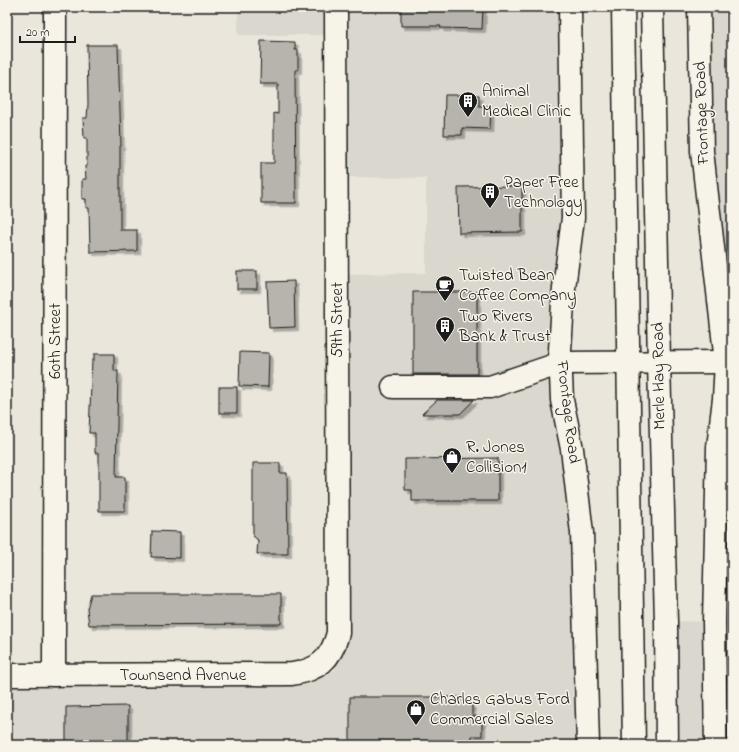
<svg xmlns="http://www.w3.org/2000/svg" width="739" height="752" font-family="'Indie Flower',sans-serif">
<style>
.built{fill:#dad7ce}
.building{fill:#b6b4ac;stroke:#1c1c1c;filter:url(#shadow)}
.lines{fill:none;stroke-linecap:round;stroke-linejoin:round}
.minor-casing{stroke:#1c1c1c;stroke-width:25}
.major-casing{stroke:#1c1c1c;stroke-width:25}
.minor{stroke:#f7f3e8;stroke-width:22}
.major{stroke:#f7f3e8;stroke-width:22}
.labels{text-anchor:middle;dominant-baseline:central;stroke-width:3;stroke-linejoin:round;paint-order:stroke}
.poi-label{font-size:17px;fill:#1c1c1c;stroke:#f7f3e8;text-anchor:start}
.street-label{font-size:17px;fill:#1c1c1c;stroke:#f7f3e8}
</style>
<defs>
<filter id="shadow"><feDropShadow dx="3.5" dy="3.5" stdDeviation="0" flood-color="#0004"/></filter>
</defs>
<rect width="100%" height="100%" fill="#eae6dc"/>
<filter id="ink" filterUnits="userSpaceOnUse"><feTurbulence type="fractalNoise" baseFrequency=".025" numOctaves="2"/><feDisplacementMap in="SourceGraphic" scale="8" xChannelSelector="R" yChannelSelector="G"/><feConvolveMatrix kernelMatrix="1 2 1 2 8 2 1 2 1" color-interpolation-filters="sRGB"/></filter>
<g filter="url(#ink)">
<g class="built">
<polygon points="238,7 570,7 564,288 588,745 8,745 8,674 335,671 338,274 426,273 426,178 336,177 337,35 238,35"/>
<polygon points="699,7 732,7 732,745 667,745 666,621 714,622 724,399"/>
</g>
<g class="building">
<polygon points="401,7 483,7 482,29 440,28 441,26 401,26"/>
<polygon points="261,41 295,42 295,50 298,50 298,70 295,70 296,203 261,203 261,163 274,163 274,113 278,114 278,84 260,84"/>
<polygon points="87,45 118,45 121,146 120,146 120,230 137,230 137,251 90,252 89,208 86,208 86,199 82,199 82,179 86,179 85,166 87,166 87,138 84,138 83,118 87,118 88,104"/>
<polygon points="445,95 479,95 479,106 491,106 490,129 462,128 462,135 444,135"/>
<polygon points="522,186 522,232 459,233 458,187"/>
<rect x="237" y="271" width="20" height="18"/>
<polygon points="294,281 295,327 269,328 267,282"/>
<rect x="413" y="292" width="64" height="82"/>
<polygon points="240,352 269,353 268,387 239,386"/>
<polygon points="94,354 114,354 114,371 118,371 116,477 125,477 125,511 99,511 99,453 95,453 95,433 89,433 92,360 94,360"/>
<rect x="219" y="387" width="18" height="26"/>
<polygon points="437,400 474,400 460,414 422,414"/>
<polygon points="498,458 498,501 412,501 412,490 405,490 405,459"/>
<polygon points="253,463 280,463 280,473 287,473 288,554 257,554 258,540 253,536"/>
<polygon points="152,531 180,532 180,558 151,557"/>
<polygon points="91,594 281,594 281,624 89,625 87,609"/>
<polygon points="350,697 463,697 472,706 472,716 482,717 482,736 472,736 471,745 350,745"/>
<polygon points="128,706 128,745 66,745 66,707"/>
</g>
<g class="lines">
<defs>
<g id="minor">
<polyline points="570,7 573,218 564,288 560,350 562,400 572,449 582,533 588,745"/>
<polyline points="699,7 702,151 726,362 724,399 718,447 714,622 716,745"/>
<polyline points="393,387 490,387 561,363 726,362"/>
<path d="M 7,675 L 292,674 C 318,670 331,660 338,633 L 336,7"/>
<polyline points="54,675 55,7"/>
</g>
<g id="major">
<polyline points="623,7 634,745"/>
<polyline points="652,7 659,363 666,621 667,745"/>
</g>
</defs>
<use href="#minor" class="minor-casing"/>
<use href="#major" class="major-casing"/>
<use href="#minor" class="minor"/>
<use href="#major" class="major"/>
</g>
</g>
<defs>
<symbol id="building-pin" viewBox="-11 -11 22 30"><path d="M0 17L-7.5 6A9.5 9.5 0 1 1 7.5 6Z" fill="#1c1c1c" stroke="#f7f3e8"/><path d="M-4-6H4V6H1V3H-1V6H-4ZM-2.5-4.3h1.7v1.8h-1.7ZM.8-4.3h1.7v1.8H.8ZM-2.5-1h1.7V.8h-1.7ZM.8-1h1.7V.8H.8Z" fill="#fff"/></symbol>
<symbol id="cafe-pin" viewBox="-11 -11 22 30"><path d="M0 17L-7.5 6A9.5 9.5 0 1 1 7.5 6Z" fill="#1c1c1c" stroke="#f7f3e8"/><path d="M-5.5-4.5H6V0H3Q3 3.5 0 3.5H-2.5Q-5.5 3.5-5.5 0ZM3-3.2v2h1.7v-2ZM-6 4.5H4V6H-6Z" fill="#fff"/></symbol>
<symbol id="shop-pin" viewBox="-11 -11 22 30"><path d="M0 17L-7.5 6A9.5 9.5 0 1 1 7.5 6Z" fill="#1c1c1c" stroke="#f7f3e8"/><path d="M-5-2.5h2.3a2.7 3.5 0 0 1 5.4 0H5L5.5 6h-11ZM-1.5-2.5h3a1.5 2.3 0 0 0-3 0Z" fill="#fff"/></symbol>
</defs>
<g fill-rule="evenodd">
<use href="#building-pin" x="457" y="90" width="22" height="30"/>
<use href="#building-pin" x="479" y="181" width="22" height="30"/>
<use href="#cafe-pin" x="434" y="274" width="22" height="30"/>
<use href="#building-pin" x="434" y="315" width="22" height="30"/>
<use href="#shop-pin" x="441" y="446" width="22" height="30"/>
<use href="#shop-pin" x="405" y="698" width="22" height="30"/>
</g>
<g class="labels">
<g class="poi-label">
<text x="482" y="91">Animal<tspan x="482" dy="20">Medical Clinic</tspan></text>
<text x="504" y="182">Paper Free<tspan x="504" dy="20">Technology</tspan></text>
<text x="459" y="275">Twisted Bean<tspan x="459" dy="20">Coffee Company</tspan></text>
<text x="459" y="316">Two Rivers<tspan x="459" dy="20">Bank &amp; Trust</tspan></text>
<text x="466" y="447">R. Jones<tspan x="466" dy="20">Collision1</tspan></text>
<text x="430" y="699">Charles Gabus Ford<tspan x="430" dy="20">Commercial Sales</tspan></text>
</g>
<g class="street-label">
<text transform="translate(702 113) rotate(-92)">Frontage Road</text>
<text transform="translate(337 320) rotate(-90)">59th Street</text>
<text transform="translate(55 341) rotate(-90)">60th Street</text>
<text transform="translate(659 376) rotate(-91)">Merle Hay Road</text>
<text transform="translate(568 412) rotate(83)">Frontage Road</text>
<text x="183" y="675">Townsend Avenue</text>
</g>
</g>
<rect width="739" height="752" fill="none" stroke="#f7f3e8" stroke-width="24"/>
<rect x="12" y="12" width="715" height="728" fill="none" stroke="#1c1c1c" stroke-width="1.5" filter="url(#ink)"/>
<path d="M20 36v6h55v-6" fill="none" stroke="#1c1c1c" stroke-width="2"/>
<text x="26" y="36" font-size="12" fill="#1c1c1c" stroke="#f7f3e8" stroke-width="3" paint-order="stroke">20 m</text>
</svg>
